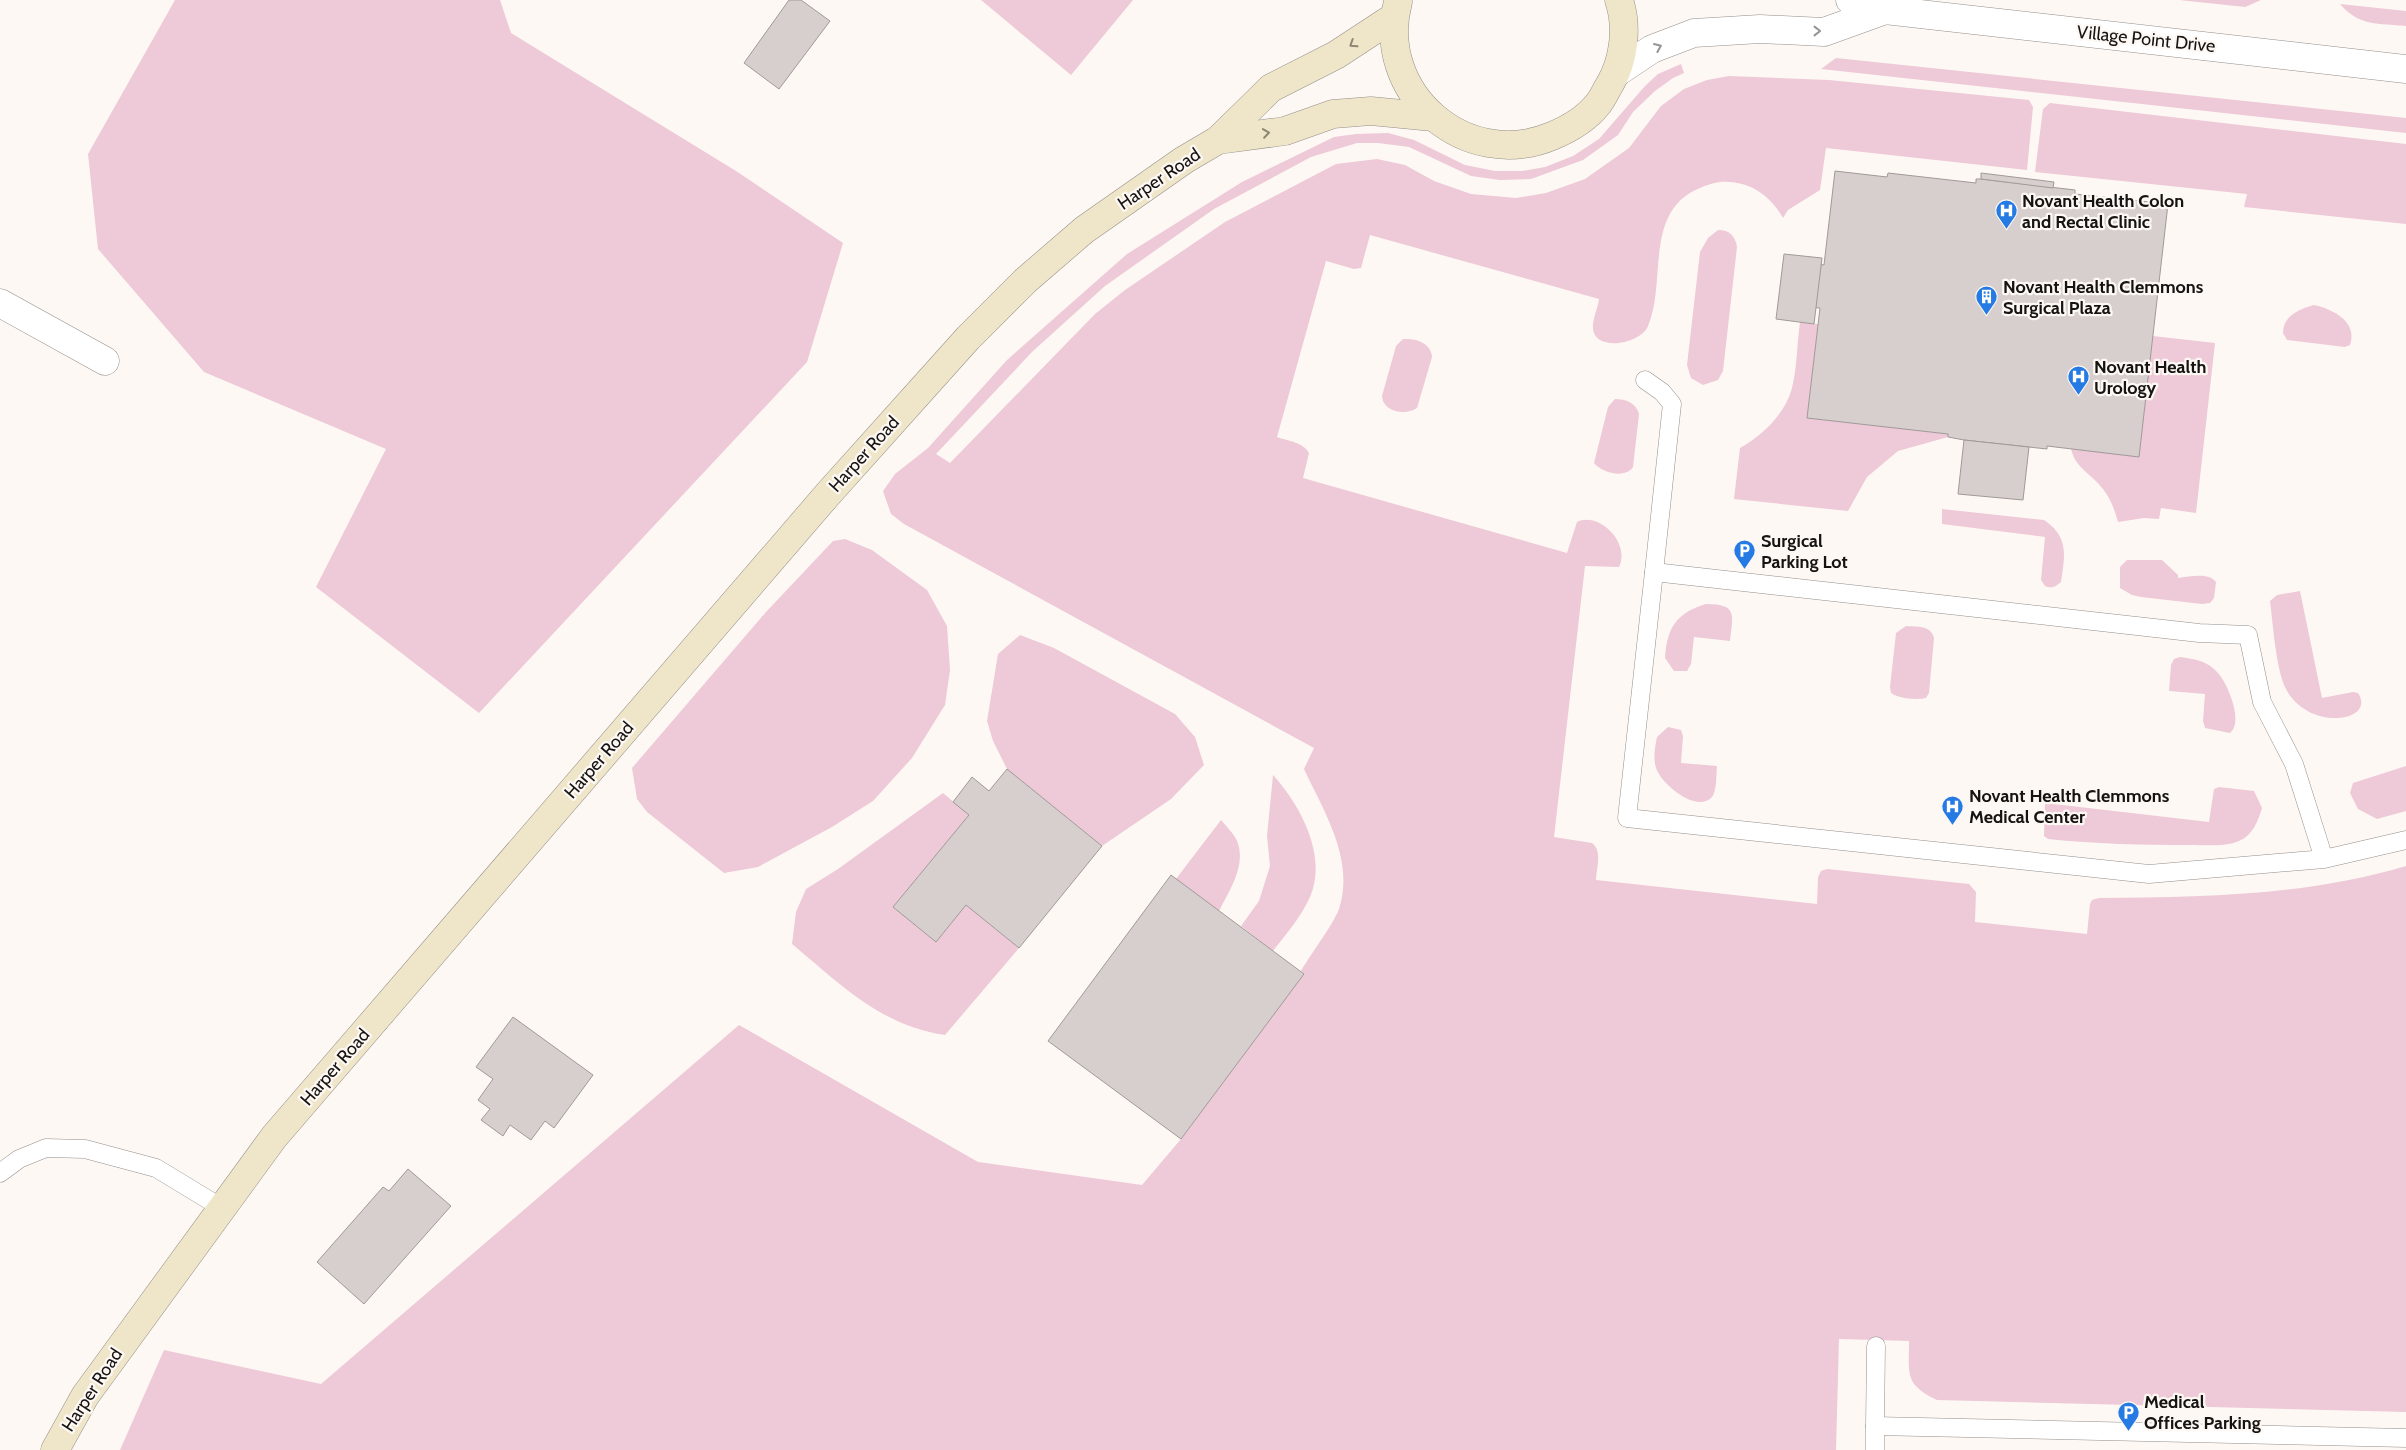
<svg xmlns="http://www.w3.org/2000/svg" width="2406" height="1450" font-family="Cabin,sans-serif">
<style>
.green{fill:#eec9d7}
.building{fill:#d6cfce;stroke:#a09998}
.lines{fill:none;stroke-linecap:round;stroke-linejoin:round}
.service-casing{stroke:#948f8b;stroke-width:19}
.minor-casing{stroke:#948f8b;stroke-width:29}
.tertiary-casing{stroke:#948f8b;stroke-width:29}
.secondary-casing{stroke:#948f8b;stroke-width:29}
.service{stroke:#fff;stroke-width:18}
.minor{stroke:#fff;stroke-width:28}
.tertiary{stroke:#fff;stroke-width:28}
.secondary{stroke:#efe5c8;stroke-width:28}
.oneway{stroke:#969594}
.oneway2{stroke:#8d8776}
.labels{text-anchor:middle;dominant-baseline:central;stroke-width:4.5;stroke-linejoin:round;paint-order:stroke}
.street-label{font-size:18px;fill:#151412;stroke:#fef8f4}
.poi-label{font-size:18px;font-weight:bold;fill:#151412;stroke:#fef8f4;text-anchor:start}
</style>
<rect width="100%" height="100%" fill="#fef8f4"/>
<g class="green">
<polygon points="175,0 500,0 511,33 736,171 843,243 807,362 479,713 316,587 386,449 204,372 98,249 88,154"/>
<polygon points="981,0 1133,0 1071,75"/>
<polygon points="2179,0 2261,0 2245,7"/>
<path d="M 2340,4 L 2406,11 L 2406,26 C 2378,23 2360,27 2340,4 Z"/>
<polygon points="1836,58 2406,118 2406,133 1821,69"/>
<path d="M 1681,64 L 1684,73 L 1673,78 L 1655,91 L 1633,112 L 1618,135 L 1583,160 L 1531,179 L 1500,180 L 1471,176 L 1409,147 L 1378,143 L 1357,143 L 1311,157 L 1214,209 L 1105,286 L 1032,352 L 936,454 L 950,463 L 1095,314 L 1125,290 L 1225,222 L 1336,164 L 1377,159 L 1405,165 L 1434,181 L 1471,194 L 1516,198 L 1546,193 L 1585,179 L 1629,148 L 1661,106 L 1684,89 L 1707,80 L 1729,76 L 1829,80 L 2029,100 L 2033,107 L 2027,170 L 1826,148 L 1820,190 L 1788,210 L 1783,218 C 1772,198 1753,183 1729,182 C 1720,181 1709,184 1700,188 C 1643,211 1667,282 1648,326 C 1641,343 1601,351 1594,333 C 1590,323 1598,309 1599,299 L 1370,235 L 1361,268 L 1354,269 L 1326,261 L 1277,437 C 1288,441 1303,442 1309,453 L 1303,478 L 1567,553 L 1577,522 C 1598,511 1631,542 1619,567 L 1585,566 L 1554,837 L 1592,843 C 1603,851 1596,869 1596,880 L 1817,904 L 1818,877 L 1821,871 L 1827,869 L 1969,884 L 1976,892 L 1975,922 L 2087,934 L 2090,904 L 2092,900 L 2099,898 C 2202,897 2306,896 2406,866 L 2406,1412 L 1937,1400 C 1904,1384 1909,1374 1909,1341 L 1839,1339 L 1836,1450 L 120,1450 L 164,1350 L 321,1384 L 739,1025 L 978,1162 L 1142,1185 L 1181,1139 L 1304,974 L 1301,971 C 1310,955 1333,925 1339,909 C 1355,859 1324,812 1304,769 L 1314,748 L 904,524 L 891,514 L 883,491 L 895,474 L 928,448 L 1007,360 L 1127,254 L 1242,182 L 1334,137 L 1356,134 L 1388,133 L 1414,140 L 1465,165 L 1495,171 L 1522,171 L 1545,167 L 1573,156 L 1599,139 L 1645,86 L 1658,74 Z"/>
<polygon points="2050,103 2406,144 2406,224 2244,207 2247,194 2035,172 2043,109"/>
<path d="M 1718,230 C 1730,230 1735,236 1737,247 L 1723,371 L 1718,380 L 1703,385 L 1691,378 L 1687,365 L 1700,252 L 1708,238 Z"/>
<path d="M 2314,305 C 2332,309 2358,321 2350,345 L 2345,347 L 2287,340 L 2283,333 C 2283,316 2299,309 2314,305 Z"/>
<path d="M 1800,322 L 1818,324 L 1807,418 L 1948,434 L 1948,437 L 1898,451 L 1867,477 L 1848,511 L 1734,499 L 1740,448 C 1763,435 1785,414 1792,388 C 1797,367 1797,344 1800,322 Z"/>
<path d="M 2153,336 L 2215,343 L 2196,513 L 2161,508 L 2159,519 L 2144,518 L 2118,522 C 2115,510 2110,498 2103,489 C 2090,472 2076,469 2071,449 L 2139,456 Z"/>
<path d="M 1403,339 C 1416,338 1431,343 1432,357 L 1417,408 C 1405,416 1383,412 1382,396 L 1396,346 Z"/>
<path d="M 1615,399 C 1626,399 1636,403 1639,414 L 1633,467 C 1625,479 1602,473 1594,463 L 1608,407 Z"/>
<path d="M 1942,509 L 2044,520 C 2069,537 2065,555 2061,582 C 2055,587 2052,589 2045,586 L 2041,580 L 2045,537 L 1942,524 Z"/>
<polygon points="845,539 872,550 927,590 947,626 950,670 945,705 912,758 873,801 832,827 758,867 724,873 647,812 637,799 632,768 766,612 833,541"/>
<path d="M 2127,560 L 2162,560 L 2178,575 L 2178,578 C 2190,577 2208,572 2216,582 L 2214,598 L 2210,603 L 2202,604 L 2141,597 L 2132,595 L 2120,588 L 2120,567 Z"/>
<path d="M 2300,591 L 2322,698 L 2353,692 L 2358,693 C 2377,722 2308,732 2286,689 C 2276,670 2273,624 2270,601 L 2277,595 Z"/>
<path d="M 1706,604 C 1738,604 1733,615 1730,641 L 1694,637 L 1691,664 L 1687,671 L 1674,671 L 1665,658 C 1667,628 1676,613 1706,604 Z"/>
<path d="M 1906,626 C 1917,627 1931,625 1934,638 L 1929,693 L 1926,698 C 1916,700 1900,699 1891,693 L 1890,687 L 1896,633 Z"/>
<polygon points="1020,635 1054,648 1175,714 1195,737 1204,765 1171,799 1102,846 1007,769 993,741 987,721 998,654"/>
<path d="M 2180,657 C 2195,659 2208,661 2218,673 C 2228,684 2244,723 2230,733 L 2205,728 L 2203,721 L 2205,694 L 2169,691 L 2171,665 L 2174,659 Z"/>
<path d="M 1668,727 L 1681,730 L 1683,736 L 1681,763 L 1717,766 C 1716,775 1717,790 1712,797 C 1697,814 1661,784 1656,768 C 1653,758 1655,747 1657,737 Z"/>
<polygon points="2406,766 2406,811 2377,819 2358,809 2350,793 2353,783"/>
<path d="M 1273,775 C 1300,805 1328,855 1310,897 C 1301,917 1286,934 1273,951 L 1241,926 L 1259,901 L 1270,866 L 1267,836 Z"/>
<path d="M 2219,787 L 2254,791 L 2262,808 C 2258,821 2253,835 2239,841 C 2225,847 2205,845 2190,845 C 2143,845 2095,844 2048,839 L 2044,836 L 2045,803 L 2209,822 L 2214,789 Z"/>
<path d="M 943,793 L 969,815 L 893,907 L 936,942 L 966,905 L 1019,948 L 945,1035 C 881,1026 839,983 792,944 L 796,912 L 806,889 L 838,869 Z"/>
<path d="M 1221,820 C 1226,826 1234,834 1237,841 C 1247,865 1229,891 1219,911 L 1176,879 Z"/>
</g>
<g class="building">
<polygon points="789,0 801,0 830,21 779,89 744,63"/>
<polygon points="1835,171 1887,177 1888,173 1976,183 1976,179 1981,179 2075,190 2075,194 2168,204 2139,457 2047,446 2047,449 1964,440 1948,437 1948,434 1807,418 1820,308 1807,307 1809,289 1812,263 1824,265"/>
<polygon points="1981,173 2054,182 2053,188 1981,179"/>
<polygon points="1784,254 1822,258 1814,324 1776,319"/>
<polygon points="1964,440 2029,447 2023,500 1958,494"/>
<polygon points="1007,769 1102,846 1019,948 966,905 936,942 893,907 969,815 953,802 972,777 989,791"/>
<polygon points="1171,875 1304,974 1181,1139 1048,1041"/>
<polygon points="513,1017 593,1075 554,1128 545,1121 531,1140 510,1125 503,1136 481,1120 490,1109 478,1100 493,1079 476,1067"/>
<polygon points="408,1169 451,1206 364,1304 317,1262 383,1187 389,1191"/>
</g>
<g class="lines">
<defs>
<g id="service">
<polyline points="1645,380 1662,392 1672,404 1654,572"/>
<polyline points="2324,859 2294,764 2262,702 2248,635 2199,633 1654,572 1627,818 2149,874 2324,859 2406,840"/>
<polyline points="0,1173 19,1159 46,1148 85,1149 156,1168 222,1208"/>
<polyline points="1875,1426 1876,1346"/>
<polyline points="1875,1450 1875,1426 2406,1438"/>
</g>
<polyline id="minor" points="0,303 105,361"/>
<g id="tertiary">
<polyline points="1850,0 1885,10 2406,69"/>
<polyline points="1616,73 1652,49 1694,33 1760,29 1824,32 1885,10"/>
</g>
<g id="secondary">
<path d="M 1398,2 C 1374,93 1466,172 1552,136 C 1569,129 1587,118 1598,104 C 1603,98 1606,90 1610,84 C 1624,60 1628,27 1619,0"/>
<polyline points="1218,140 1285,131 1333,114 1371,111 1433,117"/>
<polyline points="55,1450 85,1396 274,1137 828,494 968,338 1025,281 1084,230 1184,160 1218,140 1271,88 1336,55 1394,17"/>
</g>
</defs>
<use href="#service" class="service-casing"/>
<use href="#minor" class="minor-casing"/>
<use href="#tertiary" class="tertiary-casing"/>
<use href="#secondary" class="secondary-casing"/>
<use href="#service" class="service"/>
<use href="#minor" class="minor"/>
<use href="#tertiary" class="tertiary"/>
<use href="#secondary" class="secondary"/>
</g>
<defs><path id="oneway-chevron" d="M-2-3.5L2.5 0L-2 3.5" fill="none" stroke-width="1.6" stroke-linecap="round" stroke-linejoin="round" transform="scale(1.25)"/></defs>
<g class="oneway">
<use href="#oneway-chevron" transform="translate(1817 31)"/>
<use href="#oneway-chevron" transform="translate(1658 47) rotate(-23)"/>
</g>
<g class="oneway2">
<use href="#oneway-chevron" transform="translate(1353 44) rotate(147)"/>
<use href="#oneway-chevron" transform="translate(1266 133) rotate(-8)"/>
</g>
<defs>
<symbol id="hospital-pin" viewBox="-11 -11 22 30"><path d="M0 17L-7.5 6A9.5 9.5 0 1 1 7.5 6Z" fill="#257ae4" stroke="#fef8f4"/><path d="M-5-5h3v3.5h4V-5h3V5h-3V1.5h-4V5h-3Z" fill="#fff"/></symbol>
<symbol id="building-pin" viewBox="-11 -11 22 30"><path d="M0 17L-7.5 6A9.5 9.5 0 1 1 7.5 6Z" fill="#257ae4" stroke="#fef8f4"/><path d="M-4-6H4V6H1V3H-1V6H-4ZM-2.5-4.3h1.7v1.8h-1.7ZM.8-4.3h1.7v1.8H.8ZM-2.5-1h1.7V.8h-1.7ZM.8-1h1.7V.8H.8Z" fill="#fff"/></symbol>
<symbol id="parking-pin" viewBox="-11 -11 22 30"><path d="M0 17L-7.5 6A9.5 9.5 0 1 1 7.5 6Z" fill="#257ae4" stroke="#fef8f4"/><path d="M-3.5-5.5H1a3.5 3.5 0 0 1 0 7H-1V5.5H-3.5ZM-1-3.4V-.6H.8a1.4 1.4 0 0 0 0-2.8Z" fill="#fff"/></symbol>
</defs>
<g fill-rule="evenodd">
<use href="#hospital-pin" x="1994" y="198" width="25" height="34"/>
<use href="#building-pin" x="1974" y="284" width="25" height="34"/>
<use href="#hospital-pin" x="2066" y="364" width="25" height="34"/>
<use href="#parking-pin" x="1732" y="538" width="25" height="34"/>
<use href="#hospital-pin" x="1940" y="794" width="25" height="34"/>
<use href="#parking-pin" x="2116" y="1400" width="25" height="34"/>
</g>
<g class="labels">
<g class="street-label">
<text transform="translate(2146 39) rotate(6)">Village Point Drive</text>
<text transform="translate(1159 179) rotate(-34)">Harper Road</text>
<text transform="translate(864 454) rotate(-48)">Harper Road</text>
<text transform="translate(599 760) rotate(-49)">Harper Road</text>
<text transform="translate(335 1067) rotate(-49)">Harper Road</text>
<text transform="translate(92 1390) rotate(-57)">Harper Road</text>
</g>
<g class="poi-label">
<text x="2022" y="201">Novant Health Colon<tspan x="2022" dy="21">and Rectal Clinic</tspan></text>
<text x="2003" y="287">Novant Health Clemmons<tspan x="2003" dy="21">Surgical Plaza</tspan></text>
<text x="2094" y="367">Novant Health<tspan x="2094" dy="21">Urology</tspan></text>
<text x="1761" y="541">Surgical<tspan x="1761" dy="21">Parking Lot</tspan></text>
<text x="1969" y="796">Novant Health Clemmons<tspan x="1969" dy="21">Medical Center</tspan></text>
<text x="2144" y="1402">Medical<tspan x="2144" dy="21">Offices Parking</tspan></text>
</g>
</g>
</svg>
